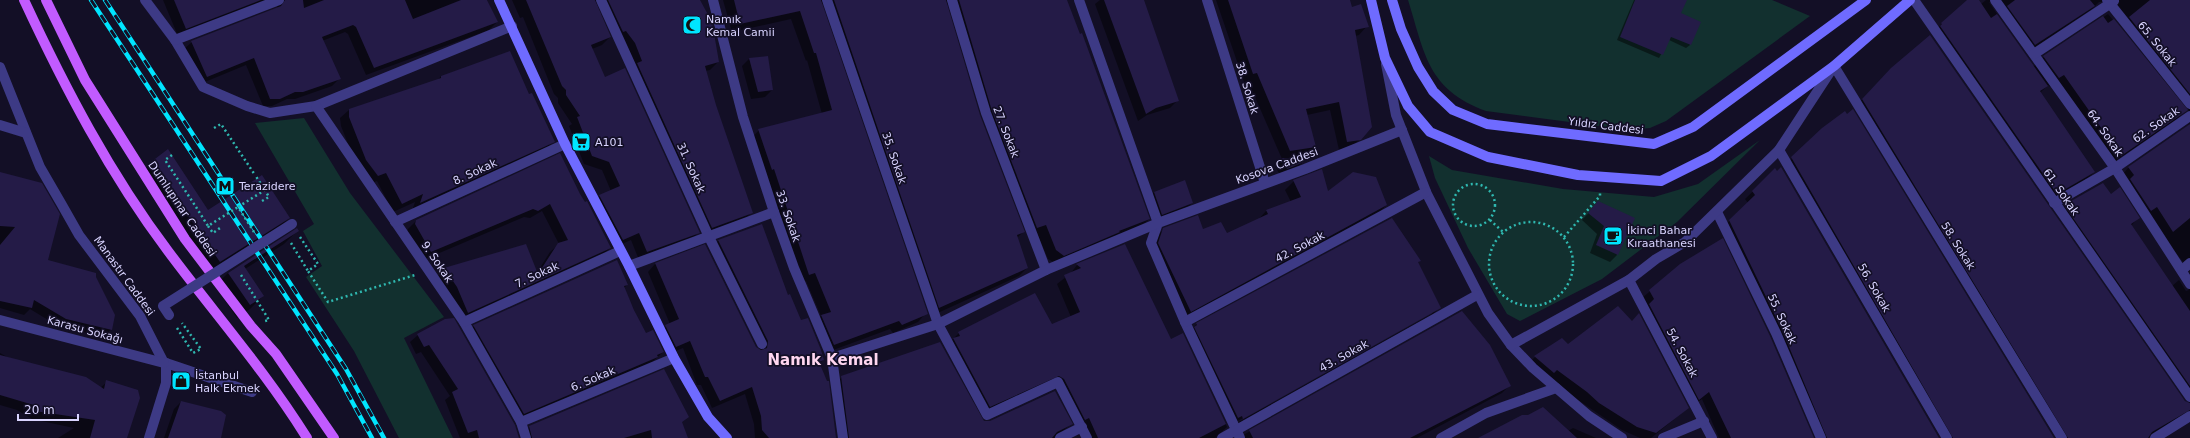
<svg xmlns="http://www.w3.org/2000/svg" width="2190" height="438" font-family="'DejaVu Sans',sans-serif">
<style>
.green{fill:#12302f}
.shadow{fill:#0007;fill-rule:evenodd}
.building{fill:#241b47}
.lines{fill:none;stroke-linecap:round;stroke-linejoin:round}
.path{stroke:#2fb8b0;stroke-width:2.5;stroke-dasharray:2 3;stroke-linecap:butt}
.service{stroke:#3d3a85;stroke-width:10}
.minor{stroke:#3d3a85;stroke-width:10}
.secondary{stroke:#6f6bff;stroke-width:10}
.primary{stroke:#c25bff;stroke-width:10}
.rail-casing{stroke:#00e5ff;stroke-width:4.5}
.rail{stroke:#130f26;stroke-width:3;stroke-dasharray:9;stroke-linecap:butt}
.path-bridge{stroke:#2fb8b0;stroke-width:2.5;stroke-dasharray:2 3;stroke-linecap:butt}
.pedestrian-bridge{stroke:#3d3a85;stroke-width:10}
.labels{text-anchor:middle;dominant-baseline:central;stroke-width:3.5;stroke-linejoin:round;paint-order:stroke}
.poi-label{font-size:11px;fill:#d9d4ff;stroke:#130f26;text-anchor:start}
.street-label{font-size:11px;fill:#d9d4ff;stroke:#130f26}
.district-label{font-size:15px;font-weight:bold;fill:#ffd6f0;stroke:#130f26}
</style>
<rect width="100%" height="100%" fill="#130f26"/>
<g class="green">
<path d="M 1408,0 L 1772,0 L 1810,16 L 1666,121 L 1650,128 L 1630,130 L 1486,111 C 1427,89 1425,54 1408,0 Z"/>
<polygon points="304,118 350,193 444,317 404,338 453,438 399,438 354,351 306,277 322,266 303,231 314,224 255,123"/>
<polygon points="1760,140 1677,222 1602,279 1520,321 1507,314 1468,248 1435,178 1429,156 1452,170 1563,189 1654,197 1698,184"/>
</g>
<g class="shadow">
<polygon points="163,0 487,0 497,22 489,30 366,75 348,34 345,32 322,41 339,79 332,86 295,99 287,99 272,106 263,106 246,65 200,84 184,49 192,42 278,8 276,3 178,36"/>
<polygon points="512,0 699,0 718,62 710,70 705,71 720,121 752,212 744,220 704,235 599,5 593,1 610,37 602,45 592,49 604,78 699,232 691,240 639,260 631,240 615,247 592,204 600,196 611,191 602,170 584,164 569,126 572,124 558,103 558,98 554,94 523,17 520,18"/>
<polygon points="723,0 1066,0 1149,219 1140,228 1055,263 1048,259 1037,233 1028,236 950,7 944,1 979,115 1023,232 1017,238 1027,268 1019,276 931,316 825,6 820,1 926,313 918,322 893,333 890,329 825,353 813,324 821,316 806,281 800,283 751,139 759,130 822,114 807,60 806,61 791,19 732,32"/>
<polygon points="1100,0 1143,0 1178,100 1170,108 1147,115 1138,121 1095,4"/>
<polygon points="1216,0 1349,0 1351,8 1367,26 1359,35 1355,36 1360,139 1351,148 1339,150 1330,110 1307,115 1315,147 1307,155 1282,159 1302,163 1296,169 1280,175 1275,166 1282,159 1248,81 1244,82"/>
<polygon points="1634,0 1686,0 1680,14 1690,45 1686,48 1669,40 1659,58 1617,40"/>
<polygon points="1968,0 1978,0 1981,4 1986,0 2190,0 2190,271 2166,240 2122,175 2129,167 2188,126 2190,123 2186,118 2189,114 2188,108 2110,2 2099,2 2092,9 2028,52 1993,3 1989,2 2033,67 2044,57 2108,14 2186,110 2177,119 2111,164 2054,83 2050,87 2048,85 2040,93 2094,172 2087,179 2049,201 1934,31"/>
<polygon points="749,59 772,90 765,97 751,99 742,66"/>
<polygon points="441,76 554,141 545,150 412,211 415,202 393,212 377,181 369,184 358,169 341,126 340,118 349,110 438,80"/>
<polygon points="1883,77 2189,405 2188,401 2057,213 2065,205 2110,196 2138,218 2131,226 2172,286 2179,280 2186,291 2189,290 2183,280 2190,273 2190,417 2178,418 2148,438 2058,438 1855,107"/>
<polygon points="1823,129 2053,438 1943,438 1784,166"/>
<polygon points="152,162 208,211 289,218 276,231 207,274 139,175"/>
<polygon points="1775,170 1938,438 1818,438 1775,338 1722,228 1748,203 1745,199"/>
<polygon points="0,173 47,261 95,277 111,329 104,337 58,326 30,309 24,315 0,308"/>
<polygon points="1294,181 1327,192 1386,205 1378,214 1182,319 1150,252 1155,238 1164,229 1203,230 1226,235 1258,220 1266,211 1291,202 1285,190"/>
<polygon points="1154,192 1192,203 1185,210 1155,221 1147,200"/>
<polygon points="579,194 610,248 602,256 460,320 437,277 445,269 525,246 536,274 550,252 559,244 542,211 530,218 524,217 423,260 407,233 408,229 417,220"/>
<polygon points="1599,202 1617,255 1610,262 1590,253 1597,234 1582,220"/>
<polygon points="761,225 787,296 823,360 819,364 835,438 755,438 754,424 745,394 712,408 701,385 697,385 683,348 668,354 658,333 670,324 648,272 655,264 705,246 755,347 760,351 711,248 718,241"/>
<polygon points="296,230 297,231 284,244 245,269 263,296 250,309 237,318 215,286 228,273"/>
<polygon points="1124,245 1170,341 1183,334 1227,427 1215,438 1083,438 1054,384 982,414 951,341 959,333 1051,326 1071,317 1057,284 1071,273 1077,265"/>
<path d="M 1417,263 L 1440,307 L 1432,315 L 1231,428 L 1189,332 L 1197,324 ZM 1432,312 L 1432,314 L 1235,424 L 1234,423 Z"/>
<polygon points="1681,265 1813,438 1719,438 1702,399 1692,406 1642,298"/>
<polygon points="627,285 624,288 645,334 663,352 650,364 517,420 467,333 474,326"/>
<polygon points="1462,312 1510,385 1502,393 1417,438 1241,438 1245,434"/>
<polygon points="446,320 518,438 460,438 445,400 450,396 421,352 416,354 410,342 418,335"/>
<polygon points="1568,345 1688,408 1651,438 1640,438 1622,430 1527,365 1535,357"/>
<polygon points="0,353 7,357 100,388 107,382 126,438 58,438 74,428 32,419 17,410 0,405"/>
<polygon points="842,377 983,421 1071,424 1054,438 841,438 834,385"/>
<polygon points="181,402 220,438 164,438 174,409"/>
<polygon points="681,422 687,438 523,438 522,434 530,427"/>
<polygon points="1573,428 1596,438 1481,438 1568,431"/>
</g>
<g class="building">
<polygon points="174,0 261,0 186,29"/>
<polygon points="285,0 303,0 304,8 324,0 405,0 413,19 461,0 487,0 498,22 374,68 356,27 353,25 322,37 341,79 303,92 295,92 280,99 270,99 254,58 207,77 191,41 281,6"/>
<polygon points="526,0 595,0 611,37 591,45 605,77 625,68 700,233 647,252 639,233 623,240 599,195 620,186 609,162 592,156 577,117 580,116 566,95 566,90 562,86"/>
<polygon points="608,0 700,0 712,22 719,62 705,66 716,105 753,213 712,228 637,63 642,61 635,43 626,31 623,32"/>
<polygon points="734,0 821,0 928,314 902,325 899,321 834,345 821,315 831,312 815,273 809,275 774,169 772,170 758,129 832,110 816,53 814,53 800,11 740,24"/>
<polygon points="834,0 946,0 980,115 1025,232 1017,235 1028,268 939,308"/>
<polygon points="959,0 1067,0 1080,34 1082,33 1150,219 1119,231 1120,232 1064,256 1056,250 1046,225 1037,228 992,111"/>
<polygon points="1104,0 1144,0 1179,101 1156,108 1146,114"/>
<polygon points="1228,0 1350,0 1352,7 1361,4 1369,27 1355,30 1372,127 1361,140 1347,142 1339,102 1306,109 1316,147 1290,151 1257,73 1253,74"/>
<polygon points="1635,0 1687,0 1681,13 1701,22 1691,45 1671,37 1663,55 1620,37"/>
<polygon points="1967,0 1979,0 1991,18 1997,14 2048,86 2040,91 2095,172 2057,194 1940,26 1942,24 1941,23"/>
<polygon points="2015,0 2090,0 2095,6 2035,45 2007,6"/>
<polygon points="2150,0 2190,0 2190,94 2129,17"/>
<polygon points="2103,16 2108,23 2114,19 2188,110 2121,156 2064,75 2059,78 2043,56"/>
<polygon points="1930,35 2185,401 2190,403 2190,410 2152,432 2148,438 2068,438 1862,99 1891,68"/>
<polygon points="510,51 529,94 532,93 555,142 420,203 423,194 402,204 386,173 378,176 366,160 349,117 349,109 441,78 441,76"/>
<polygon points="768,56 773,90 758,92 749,58"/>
<polygon points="1853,109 2054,438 1953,438 1791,157 1822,128 1845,111 1847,114"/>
<polygon points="2190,124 2190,218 2173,232 2157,207 2151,211 2130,179 2134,175 2128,167"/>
<polygon points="168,149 208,210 262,175 290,218 220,262 151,162"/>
<polygon points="560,153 580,194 585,202 587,201 611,248 468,313 457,287 444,268 526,244 538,274 558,243 568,240 550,204 538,211 533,209 431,252 415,224 416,220"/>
<polygon points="1282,158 1304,162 1287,169"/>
<polygon points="1781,167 1939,438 1827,438 1782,330 1729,220 1755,195 1752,191 1775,168 1777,171"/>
<polygon points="1322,169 1328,191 1353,172 1376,177 1387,205 1191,312 1158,243 1163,228 1198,215 1203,229 1221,222 1227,233 1268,214 1266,210 1301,197 1293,180"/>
<polygon points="0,172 42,183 60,214 48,260 96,273 96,277 115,315 112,330 66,319 34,300 32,308 0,301 0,245 15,227 0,226"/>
<polygon points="1185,180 1193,203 1162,215 1154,192"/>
<polygon points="2103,183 2111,194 2120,187 2140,218 2131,224 2190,311 2190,386 2064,205"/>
<polygon points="1598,201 1635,218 1618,255 1596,245 1604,226 1588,213"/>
<polygon points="1392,218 1421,261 1418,262 1441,308 1243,419 1242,416 1238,418 1194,327 1197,325 1196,323"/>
<polygon points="762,224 788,295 790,294 801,320 808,318 821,350 824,360 819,362 827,381 829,381 836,438 769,438 762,430 761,416 752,387 720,401 708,377 705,377 690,341 676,347 665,325 679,319 655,263 705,244 756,347 761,350 767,348 768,341 718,240"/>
<polygon points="297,228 299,231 244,266 264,296 250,305 228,273"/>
<polygon points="1723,238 1770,336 1814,438 1731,438 1709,392 1699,400 1649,304 1654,299 1649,290 1680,264"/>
<polygon points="1125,244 1171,339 1183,333 1226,424 1199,438 1098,438 1089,418 1085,420 1064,379 1059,376 990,407 953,338 960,336 958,332 1035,293 1052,324 1080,312 1064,275 1081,268 1076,264"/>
<polygon points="617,260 628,285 624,286 634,310 646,333 653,330 664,352 657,355 658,357 524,414 473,325"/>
<polygon points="1618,306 1632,321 1639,313 1689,408 1656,433 1637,427 1599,403 1587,392 1557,370 1554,373 1534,356 1562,338 1568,344"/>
<polygon points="1462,311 1490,345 1511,386 1410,438 1253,438 1249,430"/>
<polygon points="454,318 515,425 519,438 479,438 477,430 468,433 452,392 458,389 429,345 424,347 417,334 445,319"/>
<polygon points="940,342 984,421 990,421 1055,391 1073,424 1057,432 1052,438 849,438 841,376"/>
<polygon points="0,355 86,377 104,389 106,380 138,390 140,398 127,438 90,438 95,420 35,411 37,406 0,395"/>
<polygon points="664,369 689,417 682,422 688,438 652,438 651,430 624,438 532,438 529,426"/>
<polygon points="181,401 221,411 226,415 221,438 168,438"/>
<polygon points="1543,407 1577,438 1478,438 1522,415 1528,415"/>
</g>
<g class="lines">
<g class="path">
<polyline points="214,128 221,124 255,175"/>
<polyline points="172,155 165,160 196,207"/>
<circle cx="1474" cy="205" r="21"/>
<polyline points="262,201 269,197 265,190"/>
<polyline points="1490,220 1503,232"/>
<circle cx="1531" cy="264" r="42"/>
<polyline points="208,226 213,233 220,228"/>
<polyline points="300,237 318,264 308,271 328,302 415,275"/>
<polyline points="1564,237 1600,196 1600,191"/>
<polyline points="291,243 308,271"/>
<polyline points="241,275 269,320 265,321"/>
<polyline points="177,328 193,353 201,349 182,323"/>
</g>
<polyline class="service" points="166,363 252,392"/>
<g class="minor">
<polyline points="145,0 175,40 203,87 247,106 270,113 316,106 512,26"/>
<polyline points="601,0 709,237 762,344"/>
<polyline points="713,0 743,117 774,212 794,268 832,358 843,438"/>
<polyline points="827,0 938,324 987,415 1058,382 1087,438"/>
<polyline points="952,0 986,113 1046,270"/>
<polyline points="1079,0 1158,223 1151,243 1185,322 1240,438"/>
<polyline points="1207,0 1265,183"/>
<polyline points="1914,0 2190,397"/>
<polyline points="1995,0 2115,168 2190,284"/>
<polyline points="2107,0 2190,104"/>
<polyline points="175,40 279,0"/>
<polyline points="2034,54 2114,1"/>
<polyline points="1386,64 1396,115 1427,194 1488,313 1511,345 1533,368 1589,416 1622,438"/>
<polyline points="0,67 40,167 62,205 79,235 140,316 164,363 166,363 166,383 149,438"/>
<polyline points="316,106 464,322 521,422 526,438"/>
<polyline points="0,125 26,133"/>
<polyline points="1779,150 1947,438"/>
<polyline points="2054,203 2115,168 2190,116"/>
<polyline points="1717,212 1776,333 1821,438"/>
<polyline points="395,222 565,144"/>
<polyline points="629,266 774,212"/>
<polyline points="2182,270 2190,263"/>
<polyline points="1629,280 1712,438"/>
<polyline points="0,320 164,363"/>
<polyline points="464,322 620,251"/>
<polyline points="1185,322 1426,192"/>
<polyline points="1511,345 1629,280 1656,259 1685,242 1779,150 1834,66 2062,438"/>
<polyline points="832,358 938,324 1046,270 1158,223 1305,169 1402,130"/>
<polyline points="521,422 674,358"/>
<polyline points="1060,438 1082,427"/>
<polyline points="1222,438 1477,295"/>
<polyline points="1441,438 1486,413 1556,388"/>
<polyline points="1663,438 1704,421"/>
<polyline points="2155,438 2190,416"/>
</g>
<g class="secondary">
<polyline points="499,0 565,144 629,266 674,358 708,417 727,438"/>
<polyline points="1371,0 1385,58 1408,106 1430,132 1488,157 1578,175 1661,181 1711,156 1834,66 1910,0"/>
<polyline points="1392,0 1401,29 1418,67 1433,91 1453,110 1487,124 1654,144 1693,127 1866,0"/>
</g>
<g class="primary">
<path d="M 24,0 C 65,88 110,174 168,251 C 215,314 266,372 307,438"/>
<polyline points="46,0 85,80 185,239 251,326 276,354 334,438"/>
</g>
<defs>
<g id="rail">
<polyline points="91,0 337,374 372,438"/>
<polyline points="105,0 346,369 384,438"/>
</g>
</defs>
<use href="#rail" class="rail-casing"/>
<use href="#rail" class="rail"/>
<g class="path-bridge">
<polyline points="196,207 208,226 238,207"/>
<polyline points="254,232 238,207 265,190 255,175"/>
</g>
<polyline class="pedestrian-bridge" points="169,315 163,306 292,224"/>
</g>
<defs>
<symbol id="mosque-square" viewBox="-11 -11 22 22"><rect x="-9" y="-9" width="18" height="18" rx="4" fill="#00e5ff" stroke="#130f26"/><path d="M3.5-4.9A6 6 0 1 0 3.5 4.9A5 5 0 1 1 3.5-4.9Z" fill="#111"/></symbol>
<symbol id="supermarket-square" viewBox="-11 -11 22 22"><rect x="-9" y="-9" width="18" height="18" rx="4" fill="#00e5ff" stroke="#130f26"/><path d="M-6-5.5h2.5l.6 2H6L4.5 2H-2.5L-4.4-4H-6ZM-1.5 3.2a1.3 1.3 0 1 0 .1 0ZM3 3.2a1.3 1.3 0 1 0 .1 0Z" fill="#111"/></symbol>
<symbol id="metro-square" viewBox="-11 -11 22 22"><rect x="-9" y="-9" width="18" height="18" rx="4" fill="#00e5ff" stroke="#130f26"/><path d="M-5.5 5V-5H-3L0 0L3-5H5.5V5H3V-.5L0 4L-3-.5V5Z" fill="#111"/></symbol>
<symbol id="cafe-square" viewBox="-11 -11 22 22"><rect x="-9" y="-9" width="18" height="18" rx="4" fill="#00e5ff" stroke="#130f26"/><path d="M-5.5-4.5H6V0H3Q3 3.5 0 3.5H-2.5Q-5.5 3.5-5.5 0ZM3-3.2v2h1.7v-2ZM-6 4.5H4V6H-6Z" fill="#111"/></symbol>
<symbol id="shop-square" viewBox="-11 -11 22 22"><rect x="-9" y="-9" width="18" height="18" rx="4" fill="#00e5ff" stroke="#130f26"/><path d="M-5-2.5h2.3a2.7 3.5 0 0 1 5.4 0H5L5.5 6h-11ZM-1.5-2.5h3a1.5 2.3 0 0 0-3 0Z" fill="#111"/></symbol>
</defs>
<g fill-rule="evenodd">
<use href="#mosque-square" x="681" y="14" width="22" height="22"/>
<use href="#supermarket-square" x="570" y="131" width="22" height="22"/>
<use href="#metro-square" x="214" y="175" width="22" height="22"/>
<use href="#cafe-square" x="1602" y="225" width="22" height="22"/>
<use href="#shop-square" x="170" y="370" width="22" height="22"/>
</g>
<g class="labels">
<g class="poi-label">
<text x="706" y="19">Namık<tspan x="706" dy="13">Kemal Camii</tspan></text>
<text x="595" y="142">A101</text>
<text x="239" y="186">Terazidere</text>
<text x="1627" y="230">İkinci Bahar<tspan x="1627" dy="13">Kıraathanesi</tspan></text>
<text x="195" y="375">İstanbul<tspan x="195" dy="13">Halk Ekmek</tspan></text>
</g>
<g class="street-label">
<text transform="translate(2157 44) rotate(51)">65. Sokak</text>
<text transform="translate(1247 88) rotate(73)">38. Sokak</text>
<text transform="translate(2156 125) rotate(-35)">62. Sokak</text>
<text transform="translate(1606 126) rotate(7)">Yıldız Caddesi</text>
<text transform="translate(1006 132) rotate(69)">27. Sokak</text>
<text transform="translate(2105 133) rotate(55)">64. Sokak</text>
<text transform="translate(894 158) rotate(71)">35. Sokak</text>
<text transform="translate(1277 166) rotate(-20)">Kosova Caddesi</text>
<text transform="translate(691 168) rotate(66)">31. Sokak</text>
<text transform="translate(475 172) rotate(-25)">8. Sokak</text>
<text transform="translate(2061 192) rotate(55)">61. Sokak</text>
<text transform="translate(182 209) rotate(56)">Dumlupınar Caddesi</text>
<text transform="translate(788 216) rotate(71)">33. Sokak</text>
<text transform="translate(1958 246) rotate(58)">58. Sokak</text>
<text transform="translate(1300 247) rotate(-28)">42. Sokak</text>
<text transform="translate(437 262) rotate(56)">9. Sokak</text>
<text transform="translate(537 275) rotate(-25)">7. Sokak</text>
<text transform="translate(124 276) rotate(54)">Manastır Caddesi</text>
<text transform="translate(1874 288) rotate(60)">56. Sokak</text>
<text transform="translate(1782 319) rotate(65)">55. Sokak</text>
<text transform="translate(85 330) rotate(15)">Karasu Sokağı</text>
<text transform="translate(1682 353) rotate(62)">54. Sokak</text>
<text transform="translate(1344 356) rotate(-29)">43. Sokak</text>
<text transform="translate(593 379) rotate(-23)">6. Sokak</text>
</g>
<g class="district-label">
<text x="823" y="360">Namık Kemal</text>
</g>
</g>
<path d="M18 414v6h60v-6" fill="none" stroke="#d9d4ff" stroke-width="2"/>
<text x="24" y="414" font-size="12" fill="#d9d4ff" stroke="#130f26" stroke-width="3" paint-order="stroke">20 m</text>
</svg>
